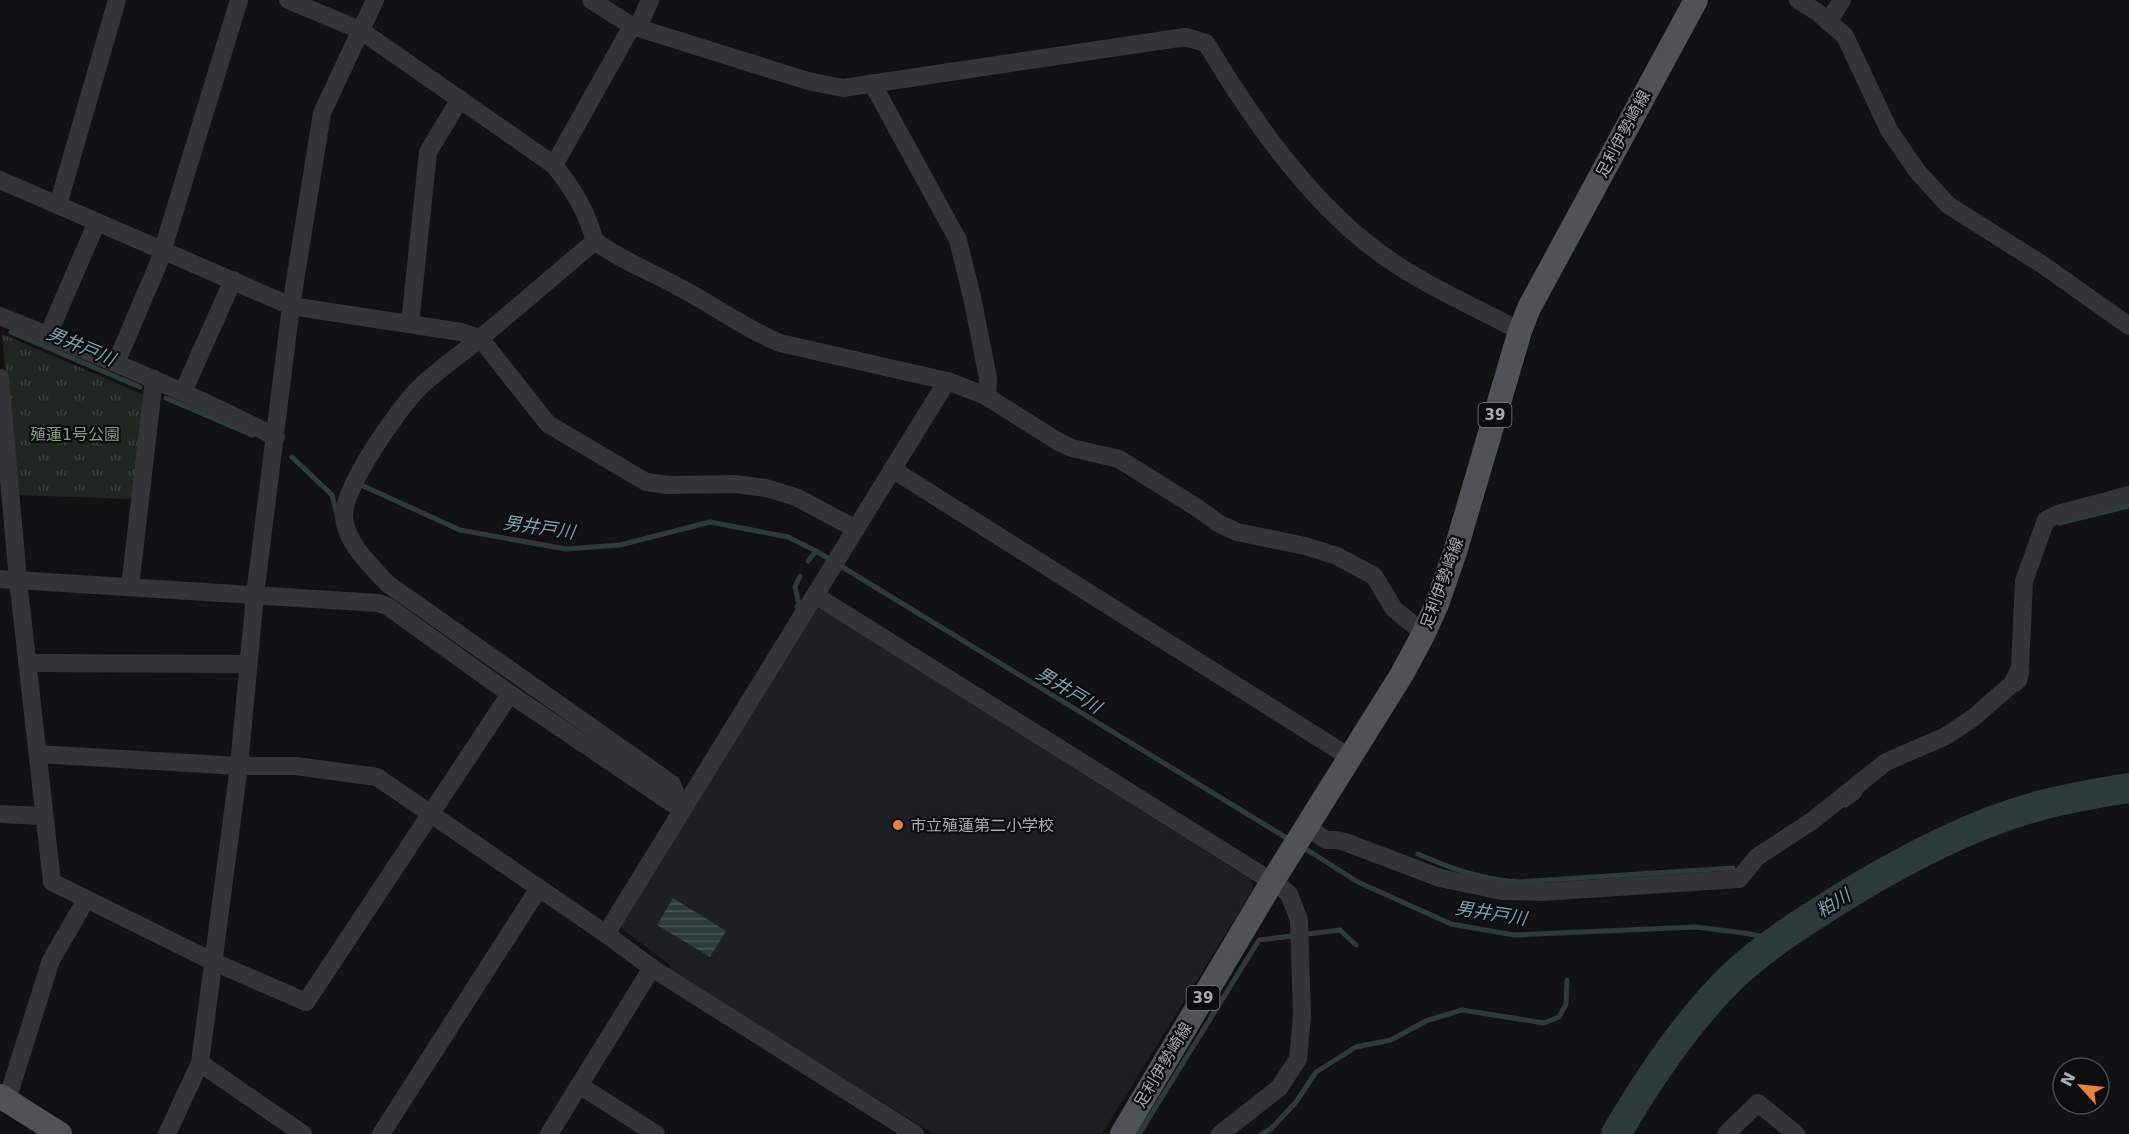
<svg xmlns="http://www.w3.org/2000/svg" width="2129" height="1134" font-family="'DejaVu Sans','Noto Sans JP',sans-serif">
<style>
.built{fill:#1e1f20}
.grass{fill:url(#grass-tufts)}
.water{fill:url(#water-rules)}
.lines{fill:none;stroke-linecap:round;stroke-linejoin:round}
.stream{stroke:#2e3b3d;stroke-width:5}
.river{stroke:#2e3b3d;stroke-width:30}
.minor{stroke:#333538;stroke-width:18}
.major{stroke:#4f5357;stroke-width:24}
.poi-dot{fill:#e78336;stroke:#0d0d0f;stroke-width:2}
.labels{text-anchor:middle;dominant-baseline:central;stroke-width:4.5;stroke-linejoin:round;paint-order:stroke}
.shield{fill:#0d0d0f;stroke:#777c82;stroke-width:1.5}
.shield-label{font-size:15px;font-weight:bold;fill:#a4acb3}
.street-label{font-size:16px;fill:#a4acb3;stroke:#0d0d0f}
.park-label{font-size:16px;fill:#829e7c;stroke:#0d0d0f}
.poi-label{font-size:16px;fill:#a4acb3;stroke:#0d0d0f;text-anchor:start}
.water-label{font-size:18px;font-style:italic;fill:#7da1ad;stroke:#0d0d0f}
</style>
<defs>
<pattern id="grass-tufts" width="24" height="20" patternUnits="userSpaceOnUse" patternTransform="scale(1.5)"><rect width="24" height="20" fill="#1f261f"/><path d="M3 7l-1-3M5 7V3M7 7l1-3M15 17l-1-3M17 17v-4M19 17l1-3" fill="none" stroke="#3d433d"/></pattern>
<pattern id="water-rules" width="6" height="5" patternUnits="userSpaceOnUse" patternTransform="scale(1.5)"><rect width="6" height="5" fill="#2e3b3d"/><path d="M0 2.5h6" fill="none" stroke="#495557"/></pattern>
</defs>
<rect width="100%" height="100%" fill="#121214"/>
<polygon class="built" points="820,608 1251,880 1253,890 1102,1134 934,1134 672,972 669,964 622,929 621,919 813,611"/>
<polygon class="grass" points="2,334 144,395 132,499 17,495"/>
<polygon class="water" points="673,898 726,931 710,957 657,925"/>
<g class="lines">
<g class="stream">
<polyline points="11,332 140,387"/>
<polyline points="166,398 252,435"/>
<polyline points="292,457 332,495 338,518"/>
<polyline points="359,484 460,530 566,549 620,545 710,522 788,537 816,551 1290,840"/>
<polyline points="2059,523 2129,506"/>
<polyline points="808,561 816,551"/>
<polyline points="797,607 799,604 795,587 800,576"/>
<polyline points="2018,689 2024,683 2027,671"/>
<polyline points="1846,805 1857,797 1861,791"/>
<polyline points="1301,846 1358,882 1451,924 1514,935 1696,927 1744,933 1775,939"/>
<path d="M 1418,854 C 1452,869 1480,879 1517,882 L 1733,868"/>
<polyline points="1139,1134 1259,940 1340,930 1356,945"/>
<polyline points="1262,1134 1271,1129 1296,1102 1316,1072 1356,1047 1391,1040 1426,1021 1462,1010 1544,1023 1559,1017 1566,1004 1567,980"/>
</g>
<path class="river" d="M 1616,1134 C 1647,1081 1688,1020 1732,977 C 1764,947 1797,926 1835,902 C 1896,864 1966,826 2035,807 C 2066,798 2098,793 2129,788"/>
<g class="minor">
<path d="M 288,0 L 360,30 L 554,165 C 575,192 585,208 595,241 C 620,260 650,271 677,286 C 712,304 743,328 780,343 L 947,381 L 984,395 L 1059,442 L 1072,448 L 1119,459 L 1199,509 L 1218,523 L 1237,532 L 1305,546 L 1337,556 L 1374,576 L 1394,609 L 1415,626 L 1423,635"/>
<path d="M 591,0 L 632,26 L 808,81 L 843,88 L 1185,37 L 1206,43 C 1250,116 1305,196 1373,248 C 1417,282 1471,305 1520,331"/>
<polyline points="1798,0 1817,12 1845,36 1889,130 1917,171 1948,205 2043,265 2129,326"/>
<polyline points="1828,22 1842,0"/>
<polyline points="638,27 650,0"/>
<polyline points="872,83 958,240 972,297 988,378 987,396"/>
<polyline points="554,165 632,26"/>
<polyline points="0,180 291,306 461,332 480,338 548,424 646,482 668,485 735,484 766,488 796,497 856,529"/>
<polyline points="58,205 117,0"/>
<path d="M 595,241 C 556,274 518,307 479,339 C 460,355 438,370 419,388 C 398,409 343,487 344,517 C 346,543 371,566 388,584 L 672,784 L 682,810"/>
<path d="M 0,316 C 93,353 186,391 276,437"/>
<polyline points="410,324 428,152 460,99"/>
<polyline points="48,335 97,222"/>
<polyline points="116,363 159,262 239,0"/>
<polyline points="0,378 18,580 52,882 214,962 306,1002 510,694"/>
<polyline points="183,392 233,280"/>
<polyline points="892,469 1351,758"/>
<polyline points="0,579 378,603 387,606 510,694 682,810"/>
<polyline points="130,587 154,379"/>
<polyline points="815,595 1282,888 1289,894 1299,920 1302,1016 1298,1059 1279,1088 1220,1134"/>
<polyline points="27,663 248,664"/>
<polyline points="38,754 239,766 296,766 377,777 606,934 652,968 915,1134"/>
<polyline points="0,814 44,816"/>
<polyline points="1307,827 1326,840 1336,840 1345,842 1440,878 1502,891 1542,892 1739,879 1757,857 1812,821 1886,762 1946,736 1973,718 2012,684 2020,668 2024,581 2046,520 2058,514 2129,495"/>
<polyline points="606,934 947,381"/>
<polyline points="200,1063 303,1134"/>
<polyline points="579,1085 656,1134"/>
<polyline points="7,1100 51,960 86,900"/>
<polyline points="167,1134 200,1063 239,766 255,595 291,306 322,113 375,0"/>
<polyline points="381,1134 539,888"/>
<polyline points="549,1134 652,968"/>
<polyline points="1726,1134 1758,1103 1796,1134"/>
</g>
<g class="major">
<polyline points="0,1096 60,1134"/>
<polyline points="1122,1134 1272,882 1402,674 1423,635 1437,604 1455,552 1520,331 1529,308 1696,0"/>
</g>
</g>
<circle class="poi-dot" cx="898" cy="825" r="6"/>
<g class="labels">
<g class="shield">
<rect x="1478.5" y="403" width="33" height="24" rx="4.5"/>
<rect x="1186.5" y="986" width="33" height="24" rx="4.5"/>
</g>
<g class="shield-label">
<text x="1495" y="415">39</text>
<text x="1203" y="998">39</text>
</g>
<g class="street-label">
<text transform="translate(1623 134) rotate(-62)">足利伊勢崎線</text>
<text transform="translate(1442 583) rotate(-70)">足利伊勢崎線</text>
<text transform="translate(1163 1065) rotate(-59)">足利伊勢崎線</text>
</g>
<g class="park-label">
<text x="75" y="434">殖蓮1号公園</text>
</g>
<g class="poi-label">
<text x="910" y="825">市立殖蓮第二小学校</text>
</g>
<g class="water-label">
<text transform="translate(81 346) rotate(23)">男井戸川</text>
<text transform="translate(539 527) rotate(8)">男井戸川</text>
<text transform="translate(1069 690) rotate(31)">男井戸川</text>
<text transform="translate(1833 903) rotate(-32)">粕川</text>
<text transform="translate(1491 913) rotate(9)">男井戸川</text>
</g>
</g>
<g transform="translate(2081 1086) rotate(297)"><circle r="28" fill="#0d0d0f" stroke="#494d51" stroke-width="1.5"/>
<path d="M0-4.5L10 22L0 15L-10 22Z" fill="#e78336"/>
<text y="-9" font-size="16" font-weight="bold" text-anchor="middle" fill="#a4acb3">N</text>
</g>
</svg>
